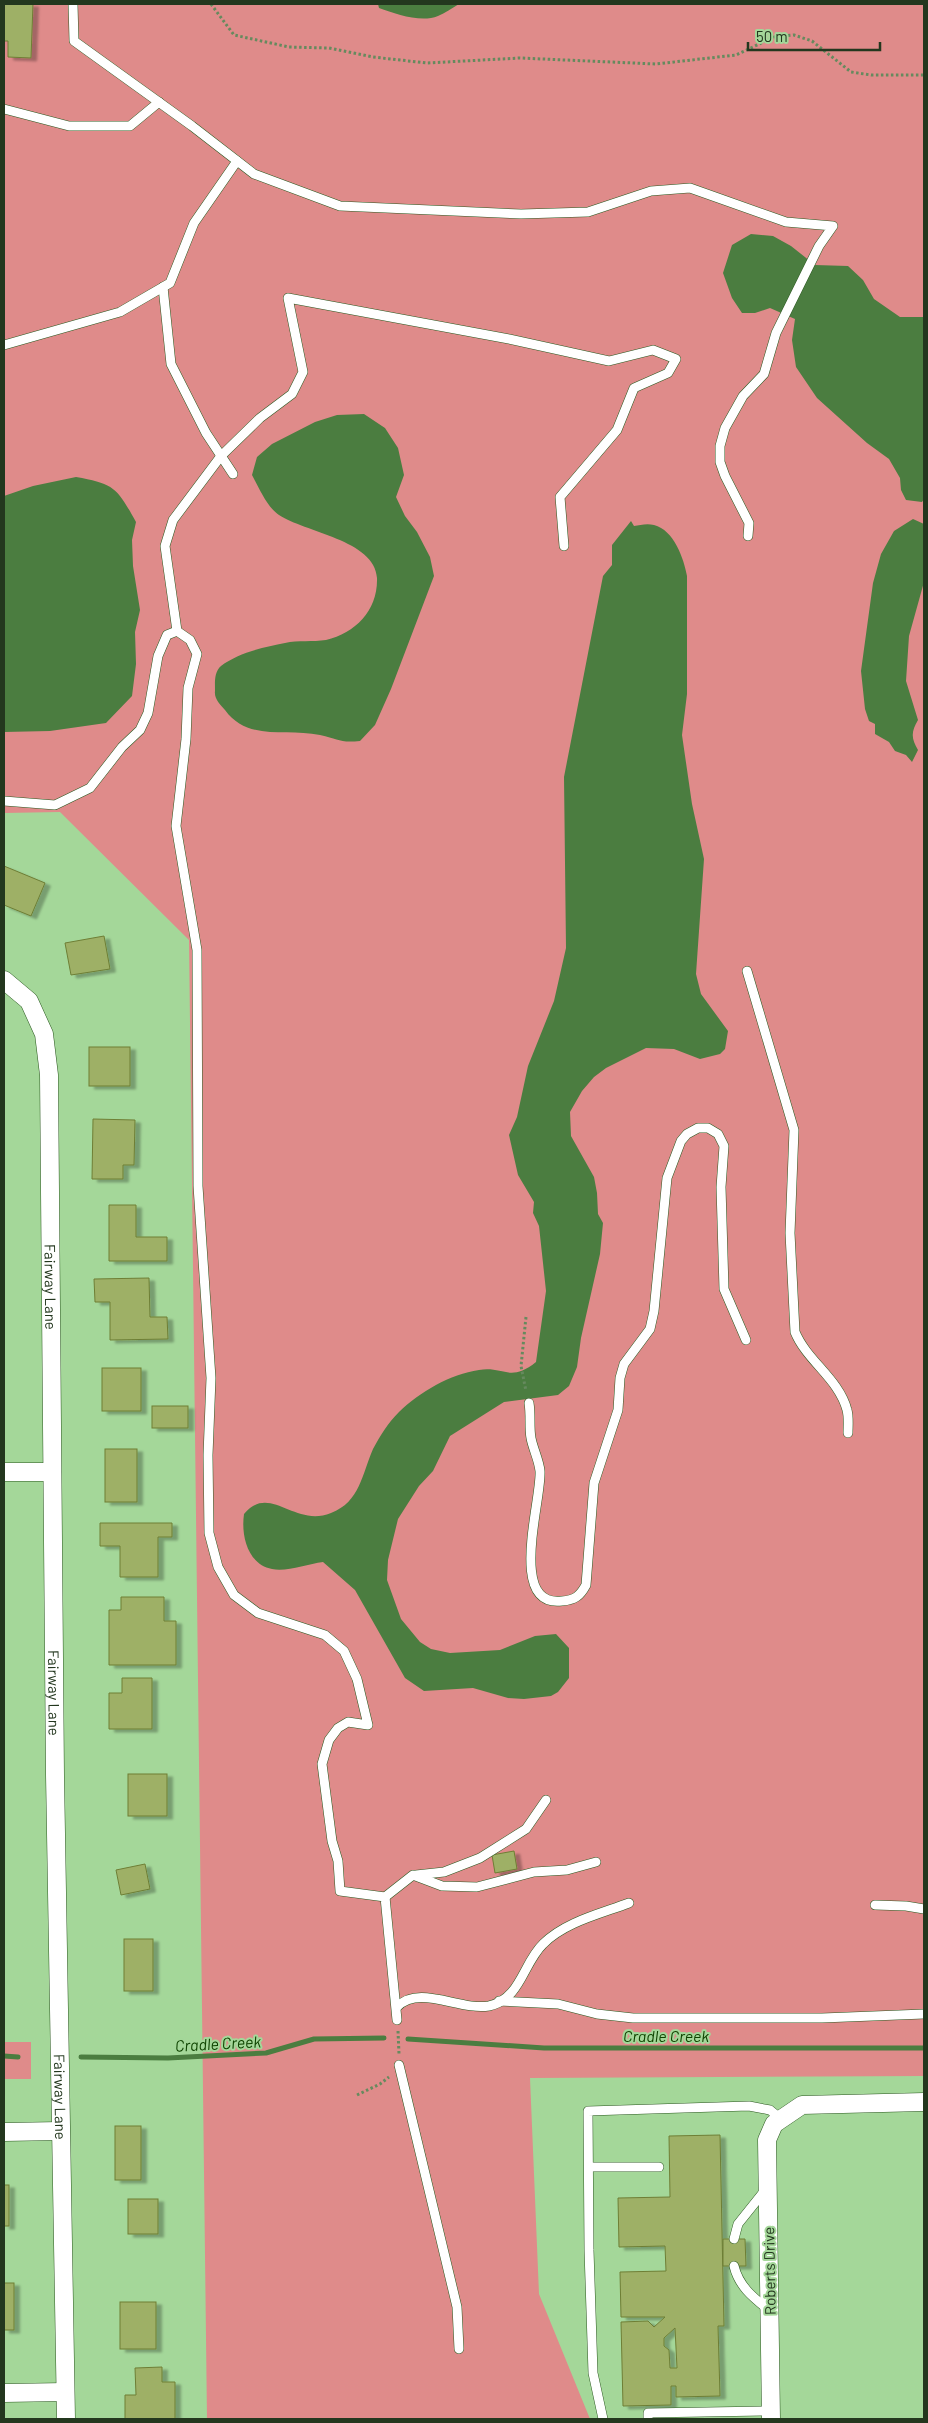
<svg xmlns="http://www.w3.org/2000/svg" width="928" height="2423" font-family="Barlow,sans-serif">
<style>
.green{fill:#df8b8a}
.water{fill:#4b7d40}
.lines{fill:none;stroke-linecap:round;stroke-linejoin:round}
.stream{stroke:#4b7d40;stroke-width:5}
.building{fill:#9eb066;stroke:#6e7e35;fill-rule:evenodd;filter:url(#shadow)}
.service-casing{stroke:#2a581f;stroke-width:10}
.minor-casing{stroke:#2a581f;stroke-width:19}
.path{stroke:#668a5e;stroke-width:3;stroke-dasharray:2.5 2.5;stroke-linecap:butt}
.service{stroke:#fff;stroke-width:9}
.minor{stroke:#fff;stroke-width:18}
.labels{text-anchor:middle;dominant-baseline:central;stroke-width:4;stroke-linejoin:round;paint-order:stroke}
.street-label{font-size:15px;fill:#23371e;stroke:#a4d799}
.water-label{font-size:16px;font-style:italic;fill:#0f4400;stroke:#a4d799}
</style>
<defs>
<filter id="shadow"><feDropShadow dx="5.5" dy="3" stdDeviation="1" flood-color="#0004"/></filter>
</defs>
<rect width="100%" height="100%" fill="#a4d799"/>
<g class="green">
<polygon points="4,4 924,4 924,2076 530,2078 539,2294 590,2419 207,2419 189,940 60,812 4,813"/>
<rect x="4" y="2042" width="27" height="37"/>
</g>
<g class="water">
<path d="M 378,4 L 459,4 C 452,8 445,13 438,16 C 421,23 396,14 379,8 Z"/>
<polygon points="751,234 773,236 791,246 815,265 848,266 863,280 874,299 900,317 924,317 924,499 922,502 906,500 901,490 900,478 889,459 867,443 817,398 796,367 792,340 795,319 770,308 755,313 742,313 732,298 723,273 732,245"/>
<path d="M 364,414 L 385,428 L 398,448 L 404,475 L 396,497 L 405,516 L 417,532 L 430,557 L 434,576 L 391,689 L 375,725 L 360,741 C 339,743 339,739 320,735 C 287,728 248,742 225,710 C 220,704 214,699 215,691 C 215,682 214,672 221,666 C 238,653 264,647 285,643 C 298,640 313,642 326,640 C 356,633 378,610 377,578 C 375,540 304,532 279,515 C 267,507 259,488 252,475 L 257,457 L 272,444 L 315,422 L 337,415 Z"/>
<path d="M 76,477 C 115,484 117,488 136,522 L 132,540 L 133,566 L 140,610 L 135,632 L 136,664 L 132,696 L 106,723 L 50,731 L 4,732 L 4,496 L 33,486 Z"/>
<path d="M 913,519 L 924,524 L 924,582 L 909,636 L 906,681 L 918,720 C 911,732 911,738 918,750 L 912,762 L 906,755 L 895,751 L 889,742 L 875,734 L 875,724 L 869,721 L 865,709 L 861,671 L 873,583 L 881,554 L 894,531 Z"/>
<path d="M 631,521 L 634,526 C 640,525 647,523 654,525 C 674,530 684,559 687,576 L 687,694 L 682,735 L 692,804 L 704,859 L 696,974 L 701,994 L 728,1031 L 725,1049 L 720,1054 L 700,1059 L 674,1049 L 646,1048 L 606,1068 L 594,1077 L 582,1091 L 570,1112 L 571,1136 L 594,1177 L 597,1193 L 598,1214 L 603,1223 L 600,1254 L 581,1338 L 577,1367 L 569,1386 L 558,1395 L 504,1402 L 450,1436 L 433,1471 L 419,1486 L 398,1519 L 388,1560 L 387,1580 L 401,1619 L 420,1642 L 431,1649 L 450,1653 L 500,1650 L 535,1636 L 556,1634 L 569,1648 L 569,1678 L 558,1692 L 551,1696 L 524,1699 L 508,1698 L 473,1688 L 424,1691 L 405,1678 L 355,1590 L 323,1562 C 307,1564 287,1572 272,1569 C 247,1564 241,1535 244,1514 C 270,1483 294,1528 331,1513 C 360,1502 362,1474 373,1449 C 380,1436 388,1423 399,1412 C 420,1392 450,1374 479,1370 C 504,1366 510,1383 536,1362 L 546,1291 L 543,1263 L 539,1226 L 533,1213 L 534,1202 L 518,1175 L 509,1135 L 517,1117 L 528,1066 L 554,1001 L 566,948 L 564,777 L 603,576 L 612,565 L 612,545 Z"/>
</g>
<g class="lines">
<g class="stream">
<polyline points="408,2039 544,2048 924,2048"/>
<polyline points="4,2056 18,2057"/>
<polyline points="81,2057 168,2058 266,2053 314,2039 384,2038"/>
</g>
</g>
<g class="building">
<polygon points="4,4 33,4 31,58 8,57 8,41 4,41"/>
<polygon points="4,866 45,883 31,916 4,905"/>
<polygon points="104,936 110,969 71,975 65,943"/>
<rect x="89" y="1047" width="41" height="39"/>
<polygon points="93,1119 135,1120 134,1165 123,1165 123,1179 92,1179"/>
<polygon points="109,1205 136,1205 136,1237 167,1237 167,1261 109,1261"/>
<polygon points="149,1278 150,1317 167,1317 168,1339 110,1340 110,1302 95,1302 94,1279"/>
<rect x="102" y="1368" width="39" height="43"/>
<rect x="152" y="1406" width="36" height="22"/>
<rect x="105" y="1449" width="32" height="53"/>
<polygon points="100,1523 172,1523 172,1537 158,1537 158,1577 120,1577 120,1546 100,1546"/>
<polygon points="121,1597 164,1597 164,1621 176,1621 176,1665 109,1665 109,1610 121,1610"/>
<polygon points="122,1678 152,1678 152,1729 109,1729 109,1693 122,1693"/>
<rect x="128" y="1774" width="39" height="42"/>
<polygon points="514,1851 517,1869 495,1873 492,1855"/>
<polygon points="145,1864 150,1889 121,1895 116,1870"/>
<rect x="124" y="1939" width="29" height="52"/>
<rect x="115" y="2126" width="26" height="54"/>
<path d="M 720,2135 L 724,2326 L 718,2326 L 720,2396 L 676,2397 L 676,2386 L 671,2386 L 671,2405 L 623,2406 L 621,2322 L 648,2321 L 654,2327 L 665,2317 L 621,2317 L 620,2272 L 666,2271 L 665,2246 L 619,2247 L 618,2198 L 670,2197 L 669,2136 ZM 675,2328 L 677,2368 L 670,2368 L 669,2350 L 664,2346 L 664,2338 Z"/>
<rect x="4" y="2185" width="5" height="41"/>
<rect x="128" y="2199" width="30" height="35"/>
<polygon points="723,2239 745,2239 746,2266 723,2266"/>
<rect x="4" y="2283" width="10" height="47"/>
<rect x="120" y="2302" width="36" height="47"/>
<polygon points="162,2367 162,2382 175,2382 175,2419 125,2419 125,2395 136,2395 135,2368"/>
</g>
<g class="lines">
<defs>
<g id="service">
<polyline points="73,4 74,41 192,126 254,174 340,206 521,214 588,212 651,191 690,188 786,222 833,226 819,246 776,333 764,374 743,396 725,428 720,446 720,462 725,476 749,523 748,536"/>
<polyline points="4,109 69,126 130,126 159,102"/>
<polyline points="163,287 171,364 206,433 233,474"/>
<polyline points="4,345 120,312 170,283 194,223 237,161"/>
<polyline points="4,801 55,805 90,788 122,747 140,730 148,713 158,656 167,635 177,631"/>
<path d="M 747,971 L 794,1130 L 790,1233 L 795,1332 C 807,1361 839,1379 847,1410 C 849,1417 848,1426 848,1433"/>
<path d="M 529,1403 C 531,1415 529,1427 531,1438 C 533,1449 539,1460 540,1471 C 542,1499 507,1608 562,1601 C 575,1600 580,1596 586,1585 L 594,1483 L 618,1410 L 620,1378 L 624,1364 L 650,1329 L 654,1311 L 667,1178 L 681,1141 L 687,1134 L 698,1128 L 708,1128 L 718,1134 L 724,1146 L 721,1187 L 724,1289 L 746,1340"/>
<polyline points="416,1875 444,1872 480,1858 526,1829 546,1800"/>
<polyline points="385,1897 413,1875 442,1886 477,1887 534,1872 567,1870 596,1862"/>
<polyline points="875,1905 906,1906 924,1909"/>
<polyline points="499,2001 558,2004 597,2014 633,2018 822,2018 924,2014"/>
<path d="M 397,2007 C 419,1984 460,2011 489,2006 C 521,1999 523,1963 543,1944 C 565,1922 600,1914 629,1903"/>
<polyline points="397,2020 385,1897 340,1891 338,1861 332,1841 322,1764 329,1740 338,1728 348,1722 368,1725 357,1679 344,1651 325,1635 258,1613 234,1595 218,1567 209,1533 208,1455 211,1378 198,1186 197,950 176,826 186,739 188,688 197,654 190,640 177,631 165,546 173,520 221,456 260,418 292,394 303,372 288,298 509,339 609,361 653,350 676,359 668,373 634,388 617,430 560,497 564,546"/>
<polyline points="399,2065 457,2307 459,2349"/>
<polyline points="589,2167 659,2167"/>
<polyline points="734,2239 738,2224 766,2189"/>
<path d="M 734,2266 C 739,2287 754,2298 770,2311"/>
<polyline points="603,2419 593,2373 589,2250 588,2111 749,2106 770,2110 781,2119"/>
<polyline points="648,2419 648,2413 771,2411"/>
</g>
<g id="minor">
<path id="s1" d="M 4,980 L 29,1001 L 44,1034 L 49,1075 L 55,1775 L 66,2419"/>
<polyline points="4,1472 52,1472"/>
<polyline points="4,2132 60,2131"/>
<polyline points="4,2393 65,2392"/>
<polyline points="771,2419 767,2140 774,2124 802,2105 924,2102"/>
</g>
</defs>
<use href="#service" class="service-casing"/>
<use href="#minor" class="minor-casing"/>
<g class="path">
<polyline points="211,4 234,35 289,47 329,48 373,57 427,63 520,58 656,64 736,55 774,37 794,35 812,41 851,72 871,75 924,75"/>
<polyline points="526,1317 521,1366 526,1391"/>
<polyline points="398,2031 399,2054"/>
<polyline points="357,2095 380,2084 389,2077"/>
</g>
<use href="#service" class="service"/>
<use href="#minor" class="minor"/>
</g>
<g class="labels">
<g class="street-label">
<text stroke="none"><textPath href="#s1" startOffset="322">Fairway Lane</textPath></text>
<text stroke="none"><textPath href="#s1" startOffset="728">Fairway Lane</textPath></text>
<text stroke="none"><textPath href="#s1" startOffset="1132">Fairway Lane</textPath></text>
<text transform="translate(769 2271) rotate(-91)">Roberts Drive</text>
</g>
<g class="water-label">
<text x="666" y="2035">Cradle Creek</text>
<text transform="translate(218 2043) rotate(-3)">Cradle Creek</text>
</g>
</g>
<rect width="928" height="2423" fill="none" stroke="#23371e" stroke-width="10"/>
<path d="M748 42v8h132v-8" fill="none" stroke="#23371e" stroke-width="2.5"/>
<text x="756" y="42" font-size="15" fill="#23371e" stroke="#a4d799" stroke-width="4" paint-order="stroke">50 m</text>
</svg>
